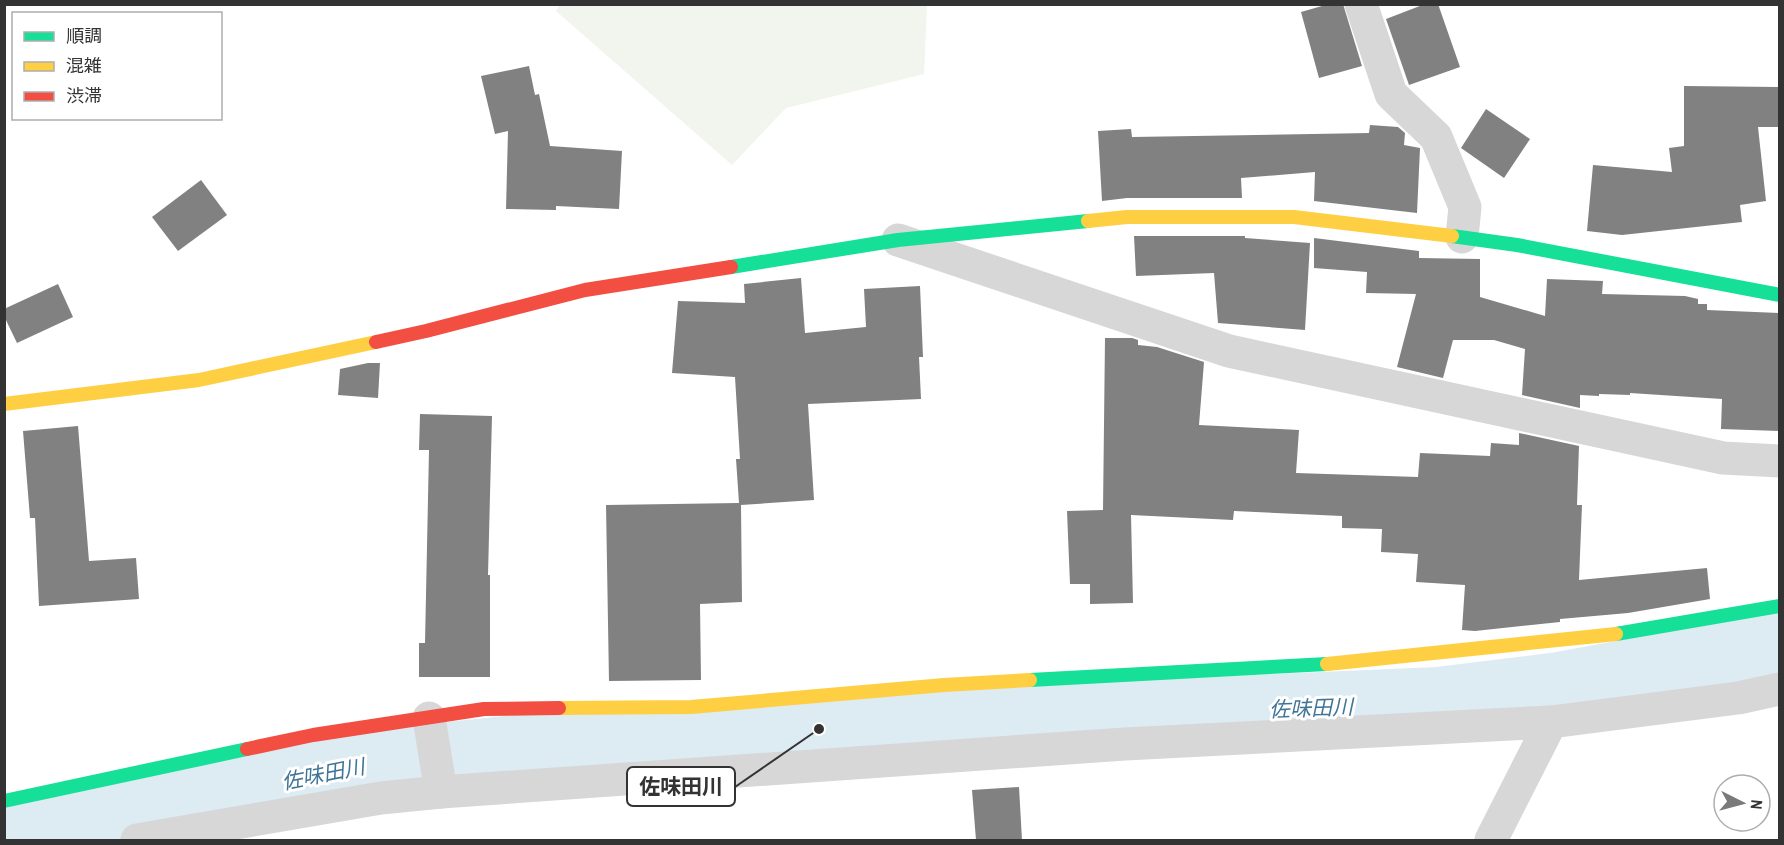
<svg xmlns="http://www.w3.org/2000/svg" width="1784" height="845" font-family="'Archivo Narrow','Noto Sans JP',sans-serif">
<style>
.green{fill:#f1f5ed}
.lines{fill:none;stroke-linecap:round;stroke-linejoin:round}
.river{stroke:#ddebf3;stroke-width:70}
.building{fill:#818181}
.street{stroke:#d7d7d7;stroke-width:33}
.fast{stroke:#16e098;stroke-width:14}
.slow{stroke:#ffcf43;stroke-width:14}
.jam{stroke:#f24e42;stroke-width:14}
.labels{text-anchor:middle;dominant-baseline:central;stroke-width:6;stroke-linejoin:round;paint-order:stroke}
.water-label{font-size:21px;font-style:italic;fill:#3f7597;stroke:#fff}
.leader{fill:none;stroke:#333;stroke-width:2}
.callout-dot{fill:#333;stroke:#fff;stroke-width:2}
.callout{fill:#fff;stroke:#333;stroke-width:2}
.callout-label{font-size:21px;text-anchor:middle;font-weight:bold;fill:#333}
</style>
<rect width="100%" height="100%" fill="#fff"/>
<polygon class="green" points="560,4 927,5 924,74 786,108 732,165 556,11"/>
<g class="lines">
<polyline class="river" points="19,840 64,828 208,795 377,764 518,750 819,729 1438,702 1560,687 1780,646"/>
</g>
<g class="building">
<polygon points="1329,4 1343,4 1362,66 1319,78 1301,12"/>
<polygon points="1425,4 1438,4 1460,67 1409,85 1386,19"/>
<polygon points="529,66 535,95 539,94 550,146 622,151 619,209 556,206 556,210 506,209 508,131 495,134 481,76"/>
<polygon points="1684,86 1779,87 1779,127 1758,127 1766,201 1740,205 1742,222 1622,235 1587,231 1593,165 1672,172 1669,148 1684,146"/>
<polygon points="1486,109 1530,139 1504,178 1461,148"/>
<polygon points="1370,125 1398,127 1405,133 1404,145 1420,148 1417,213 1314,201 1315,172 1241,178 1242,198 1127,198 1102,201 1098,131 1131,129 1132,137 1369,133"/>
<polygon points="201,180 227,215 178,251 152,217"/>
<polygon points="1134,236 1245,236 1245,238 1310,243 1305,330 1218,323 1214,273 1136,276"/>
<polygon points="1314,238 1419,251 1419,258 1480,259 1480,297 1545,316 1547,279 1603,281 1602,294 1685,296 1698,299 1698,304 1707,304 1707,310 1779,313 1779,431 1721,429 1722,399 1630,393 1630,395 1599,394 1599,396 1580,395 1580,408 1522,395 1525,349 1494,340 1453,340 1443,378 1397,367 1416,294 1366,293 1367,272 1314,268"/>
<polygon points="801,278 805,333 866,327 864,289 920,286 923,357 919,357 921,399 808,404 814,500 741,505 742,602 700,604 701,680 609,681 606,505 739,503 736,459 740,459 735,377 672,373 678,301 745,303 744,284"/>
<polygon points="58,284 73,317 17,343 4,316 4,309"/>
<polygon points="1105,338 1132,338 1138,340 1138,345 1157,347 1204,362 1199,425 1299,430 1296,473 1418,477 1420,453 1490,456 1491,443 1519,445 1519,433 1579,446 1577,505 1582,505 1579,580 1707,568 1710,599 1628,613 1560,619 1560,622 1475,631 1462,630 1465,585 1416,582 1418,554 1381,552 1382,529 1342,528 1342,516 1234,511 1233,520 1131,515 1133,603 1090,604 1090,584 1070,584 1067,511 1103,510"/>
<polygon points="368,363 380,363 378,398 338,395 340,369"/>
<polygon points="420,414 492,416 488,575 490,575 490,677 419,677 419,643 425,643 429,450 419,450"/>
<polygon points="78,426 89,561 136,558 139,599 39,606 35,518 30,518 23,431"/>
<polygon points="1019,787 1022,840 976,840 972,790"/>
</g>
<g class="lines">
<g class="street">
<polyline points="1361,4 1391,94 1436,137 1465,207 1462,237"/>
<polyline points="898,240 1229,351 1723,458 1780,461"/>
<polyline points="429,718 441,792"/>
<polyline points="137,840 381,798 441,792 1125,744 1551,722"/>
<polyline points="1491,840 1551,722 1738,698 1780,689"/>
</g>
<g class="fast">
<polyline points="1452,236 1517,245 1780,295"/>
<polyline points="731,267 898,240 1088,221"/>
<polyline points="1616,634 1780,606"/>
<polyline points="1030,680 1327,664"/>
<polyline points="4,801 247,749"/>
</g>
<g class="slow">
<polyline points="1088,221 1127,217 1294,217 1452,236"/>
<polyline points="4,404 199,380 376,342"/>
<polyline points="1327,664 1616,634"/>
<polyline points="559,708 691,707 944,685 1030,680"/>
</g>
<g class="jam">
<polyline points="376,342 426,331 585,290 731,267"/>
<polyline points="247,749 313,735 484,709 559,708"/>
</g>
</g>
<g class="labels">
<g class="water-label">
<text transform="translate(1311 708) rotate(-2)">佐味田川</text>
<text transform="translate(323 774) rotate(-11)">佐味田川</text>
</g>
</g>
<path class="leader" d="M819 729L735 787"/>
<circle class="callout-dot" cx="819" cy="729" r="6"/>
<rect class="callout" x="627" y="767" width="108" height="39" rx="6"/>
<g class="callout-label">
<text x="681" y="794">佐味田川</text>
</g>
<rect width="1784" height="845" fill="none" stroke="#333333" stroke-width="12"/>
<rect x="12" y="12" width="210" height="108" fill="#ffffff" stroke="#adadad" stroke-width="1.5"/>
<rect x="24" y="32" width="30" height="9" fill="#16e098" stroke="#adadad" stroke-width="1.5"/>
<text x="66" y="42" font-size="18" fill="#333333">順調</text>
<rect x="24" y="62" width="30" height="9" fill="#ffcf43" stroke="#adadad" stroke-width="1.5"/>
<text x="66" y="72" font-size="18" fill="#333333">混雑</text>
<rect x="24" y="92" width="30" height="9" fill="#f24e42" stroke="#adadad" stroke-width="1.5"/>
<text x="66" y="102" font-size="18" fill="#333333">渋滞</text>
<g transform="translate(1742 803) rotate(96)"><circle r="28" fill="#ffffff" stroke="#adadad" stroke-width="1.5"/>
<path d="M0-4.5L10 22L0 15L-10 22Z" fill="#7a7a7a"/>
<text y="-9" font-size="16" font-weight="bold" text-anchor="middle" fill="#333333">N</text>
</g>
</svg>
